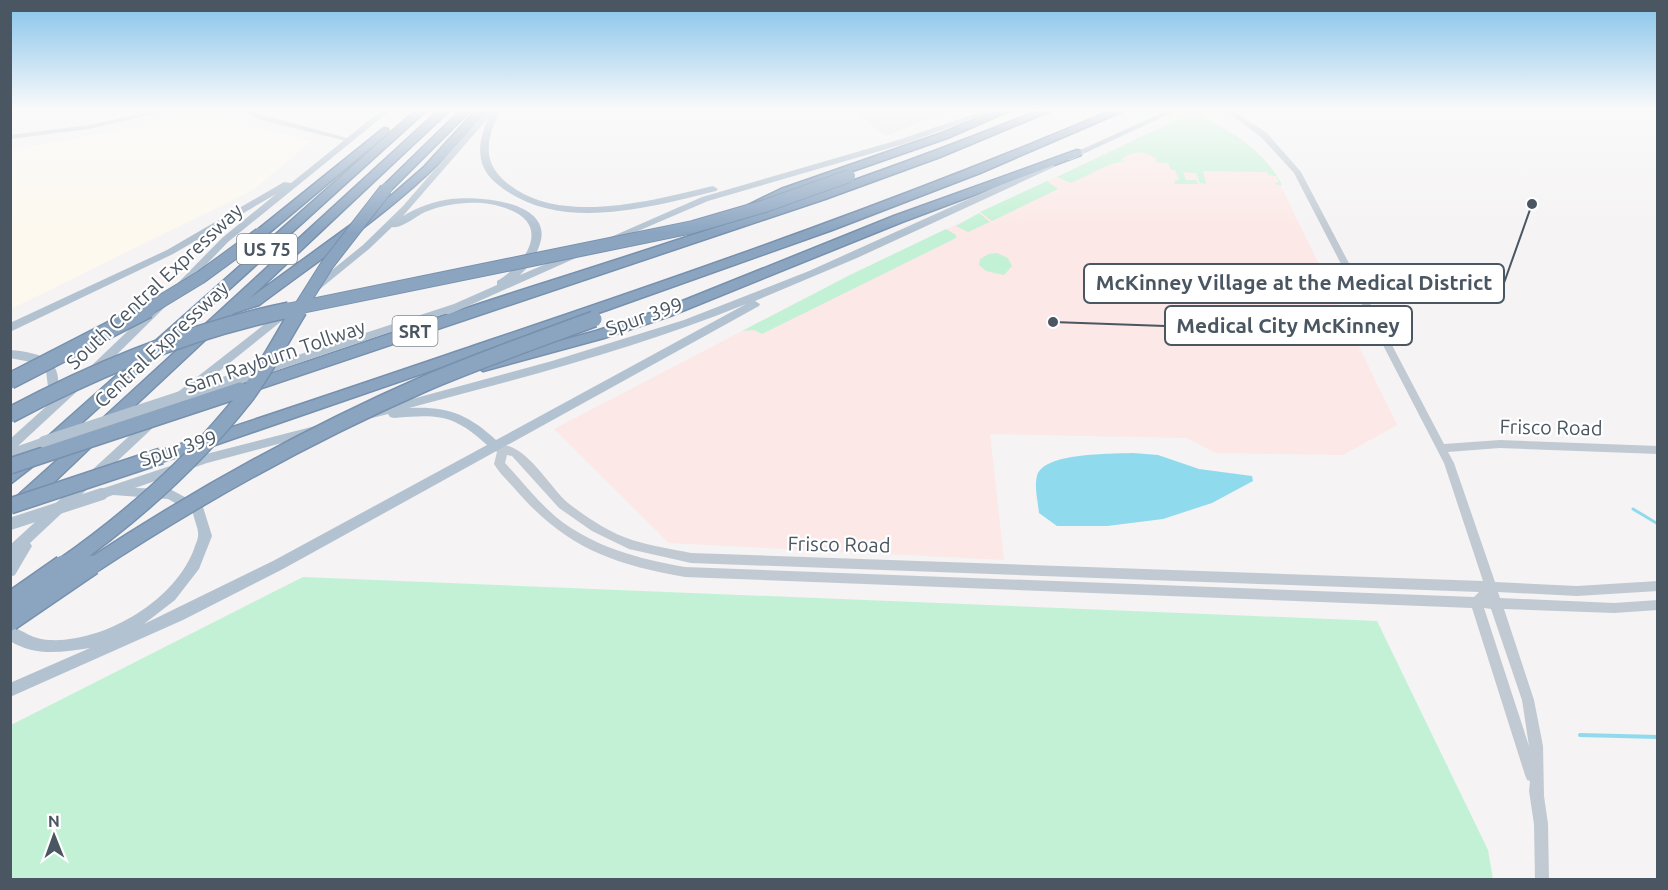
<svg xmlns="http://www.w3.org/2000/svg" width="1668" height="890" font-family="Ubuntu,sans-serif">
<style>
.commercial{fill:#fdf9ef}
.education{fill:#e6e4e5}
.medical{fill:#fce8e6}
.green{fill:#c3f1d5}
.water{fill:#90daee}
.lines{fill:none;stroke-linecap:round;stroke-linejoin:round}
.stream-far1{stroke:#90daee;stroke-width:3}
.stream{stroke:#90daee;stroke-width:4}
.highway-casing{stroke:#7690ad;stroke-width:3}
.minor{fill:#c1cad2;fill-rule:evenodd}
.major{fill:#b3c2d1;fill-rule:evenodd}
.highway{fill:#8ba5c1;fill-rule:evenodd}
.highway-bridge-far2-casing{stroke:#7690ad;stroke-width:14;stroke-linecap:butt}
.highway-bridge-far1-casing{stroke:#7690ad;stroke-width:18;stroke-linecap:butt}
.highway-bridge-casing{stroke:#7690ad;stroke-width:22;stroke-linecap:butt}
.major-bridge{stroke:#b3c2d1;stroke-width:12}
.highway-bridge-far2{stroke:#8ba5c1;stroke-width:12}
.highway-bridge-far1{stroke:#8ba5c1;stroke-width:15}
.highway-bridge{stroke:#8ba5c1;stroke-width:19}
.labels{text-anchor:middle;dominant-baseline:central;stroke-width:4.5;stroke-linejoin:round;paint-order:stroke}
.shield{fill:#fff;stroke:#808990;stroke-width:1.5}
.shield-label{font-size:18px;font-weight:bold;fill:#4a5661}
.street-label{font-size:20px;fill:#4a5661;stroke:#fff}
.leader{fill:none;stroke:#4a5661;stroke-width:2}
.callout-dot{fill:#4a5661;stroke:#fff;stroke-width:2}
.callout{fill:#fff;stroke:#4a5661;stroke-width:2}
.callout-label{font-size:21px;text-anchor:middle;font-weight:bold;fill:#4a5661}
</style>
<rect width="100%" height="100%" fill="#f5f3f3"/>
<polygon class="commercial" points="198,109 220,109 245,124 311,141 253,190 11,309 11,150 125,129"/>
<polygon class="education" points="852,109 955,109 885,136"/>
<polygon class="medical" points="1193,112 1246,141 1272,168 1397,425 1343,455 1216,453 1187,438 990,434 1004,560 669,543 554,429 850,275"/>
<g class="green">
<path d="M 1193,112 C 1230,130 1263,149 1282,185 L 1274,184 L 1279,182 L 1276,176 L 1269,175 L 1267,172 L 1203,171 L 1206,184 L 1200,183 L 1196,173 L 1183,172 L 1186,180 L 1197,180 L 1198,184 L 1175,184 L 1174,181 L 1179,180 L 1175,170 L 1171,170 L 1168,163 L 1155,162 L 1157,159 C 1142,150 1136,151 1121,159 L 1124,161 L 1111,164 L 1071,183 L 1057,177 Z"/>
<polygon points="1047,181 1058,189 992,221 980,212"/>
<polygon points="979,213 990,222 968,232 956,226"/>
<polygon points="946,229 956,235 956,238 762,334 754,330 742,331 850,275"/>
<polygon points="997,253 1008,258 1012,266 1004,275 986,271 979,265 980,259 989,254"/>
<polygon points="303,577 1377,621 1488,850 1493,879 11,879 11,725"/>
</g>
<path class="water" d="M 1133,453 L 1158,455 L 1199,469 L 1252,476 L 1253,481 L 1212,503 L 1163,519 L 1107,526 L 1057,526 L 1039,513 C 1038,502 1034,487 1037,476 C 1043,452 1112,454 1133,453 Z"/>
<g class="lines">
<polyline class="stream-far1" points="1633,509 1658,524"/>
<polyline class="stream" points="1580,735 1658,737"/>
<defs>
<g id="highway">
<polygon points="417,109 428,109 55,447 45,447 43,443 45,439"/>
<path d="M 440,109 L 451,109 L 249,299 L 392,195 L 423,168 L 477,109 L 487,109 C 425,190 339,245 259,305 L 234,313 L 112,427 L 102,427 L 100,423 L 102,419 Z"/>
<polygon points="462,109 472,109 390,191 382,191 382,187"/>
<polygon points="1001,109 1014,109 950,137 821,182 758,207 754,209 748,205 781,189 942,133"/>
<path d="M 1042,109 L 1055,109 L 940,157 L 825,199 L 250,392 L 245,393 L 238,388 L 240,384 C 340,351 440,316 541,284 C 710,230 878,176 1042,109 Z"/>
<path d="M 1115,109 L 1128,109 L 980,173 L 832,230 L 607,310 L 212,446 L 161,462 L 156,460 L 153,456 L 156,452 C 268,416 379,378 491,340 C 702,269 911,196 1115,109 Z"/>
<polygon points="384,128 388,129 388,133 264,237 256,237 256,231"/>
<polygon points="1077,150 1081,151 1081,155 902,222 670,316 604,338 483,371 476,366 478,363 596,331 660,310 894,216"/>
<polygon points="90,433 97,439 95,443 27,508 15,508 13,503 15,498 85,435"/>
<polygon points="32,453 37,455 40,459 37,463 10,484 10,469"/>
</g>
</defs>
<use href="#highway" class="highway-casing"/>
<g class="minor">
<polygon points="164,109 176,109 89,129 10,139 10,135 89,125"/>
<polygon points="237,109 246,109 267,116 354,140 350,142 261,120"/>
<path d="M 1223,109 L 1230,109 L 1267,133 L 1301,172 L 1444,444 L 1500,440 L 1658,446 L 1658,454 L 1500,448 L 1448,452 L 1454,463 L 1495,582 L 1577,586 L 1658,581 L 1658,591 L 1577,596 L 1498,592 L 1500,598 L 1614,603 L 1658,600 L 1658,610 L 1614,613 L 1504,609 L 1534,700 L 1543,746 L 1544,796 L 1548,824 L 1549,880 L 1535,880 L 1534,824 L 1529,791 L 1530,781 L 1527,780 L 1525,775 L 1472,608 L 685,577 C 611,564 565,547 515,489 C 508,481 499,473 494,464 L 497,452 L 493,448 L 494,445 C 524,439 548,486 568,503 C 586,517 610,533 632,540 C 651,546 672,549 691,553 L 1483,581 L 1444,463 L 1294,173 L 1261,137 ZM 507,455 L 512,456 L 559,508 L 592,531 L 629,549 L 691,563 L 1479,592 L 1474,597 L 685,567 C 639,559 593,547 556,517 C 537,501 522,481 505,463 ZM 1484,608 L 1491,609 L 1522,700 L 1529,746 Z"/>
</g>
<g class="major">
<polygon points="383,109 392,109 228,242 179,293 171,293 170,291 222,238 276,194 173,254 10,332 10,323 167,250 284,182 291,183"/>
<path d="M 487,109 L 501,109 C 487,137 480,161 507,183 C 560,227 653,200 713,186 L 718,189 L 716,191 C 647,208 556,234 496,183 C 474,165 478,140 489,117 L 403,216 C 418,207 434,201 451,199 C 476,196 549,200 541,240 C 537,255 531,265 520,275 L 581,249 L 587,249 L 587,253 L 450,314 L 444,314 L 263,375 L 255,375 L 253,372 L 255,369 L 454,304 L 497,285 L 497,281 C 526,264 552,225 508,209 C 482,199 450,202 425,212 C 416,216 402,229 392,227 L 369,249 L 315,293 L 307,293 L 306,291 L 363,245 L 403,206 Z"/>
<polygon points="989,109 1000,109 904,144 708,201 603,246 600,247 595,244 702,197 898,140"/>
<polygon points="1170,109 1180,109 1070,160 1064,160 1063,158"/>
<path d="M 1051,162 L 1054,163 L 1054,167 L 857,258 L 755,301 L 760,304 L 759,306 L 283,569 L 183,620 L 10,697 L 10,683 L 90,648 C 62,652 36,657 10,641 L 10,626 C 25,631 31,639 49,640 C 103,643 175,601 194,549 C 195,545 198,540 198,536 C 199,529 194,520 193,513 L 168,499 L 113,495 L 102,499 L 98,498 L 96,494 L 98,490 L 206,454 L 319,425 L 325,429 L 319,433 L 207,463 L 135,488 L 170,489 L 203,507 L 212,536 L 199,569 L 175,600 L 144,624 L 273,561 L 487,445 C 454,414 437,414 394,418 L 390,417 L 388,414 L 368,419 L 362,415 L 364,412 L 552,361 L 684,320 L 809,271 ZM 746,304 L 496,440 C 468,414 447,406 409,408 C 523,378 637,348 746,304 Z"/>
<polygon points="161,302 166,305 165,307 96,375 88,375 86,372 88,369 157,303"/>
<polygon points="284,309 289,313 288,316 182,401 174,401 172,398 174,395"/>
<path d="M 10,350 C 43,353 66,360 56,398 L 75,381 L 79,380 L 85,384 L 18,446 L 44,437 L 48,439 L 50,442 L 48,445 L 10,458 L 10,439 L 50,403 L 44,399 L 48,387 L 46,371 L 36,363 L 10,358 Z"/>
<polygon points="154,416 158,417 160,420 158,423 30,543 32,546 15,575 10,577 10,545 150,417"/>
</g>
<use href="#highway" class="highway"/>
<defs>
<g id="highway-bridge-far2">
<polyline points="145,311 201,277 260,234"/>
<polyline points="282,311 693,227 765,206 849,176"/>
<polyline points="298,311 327,265 386,189"/>
</g>
<g id="highway-bridge-far1">
<polyline points="10,381 148,310"/>
<path d="M 10,415 C 98,368 191,330 289,310"/>
<polyline points="10,466 240,390"/>
<polyline points="10,506 161,456"/>
<path d="M 61,567 C 130,519 194,462 246,396 C 266,369 282,338 299,310"/>
<path d="M 90,567 C 196,497 308,435 424,384 C 480,360 537,340 594,319"/>
</g>
<g id="highway-bridge">
<polyline points="10,602 63,565"/>
<polyline points="10,621 92,565"/>
</g>
</defs>
<use href="#highway-bridge-far2" class="highway-bridge-far2-casing"/>
<use href="#highway-bridge-far1" class="highway-bridge-far1-casing"/>
<use href="#highway-bridge" class="highway-bridge-casing"/>
<g class="major-bridge">
<polyline points="44,442 251,374"/>
<polyline points="10,524 102,494"/>
</g>
<use href="#highway-bridge-far2" class="highway-bridge-far2"/>
<use href="#highway-bridge-far1" class="highway-bridge-far1"/>
<use href="#highway-bridge" class="highway-bridge"/>
</g>
<linearGradient id="sky" x2="0" y2="1"><stop stop-color="#85c3ea"/><stop offset="0.47" stop-color="#fafafa"/><stop offset="1" stop-color="#fafafa" stop-opacity="0"/></linearGradient>
<rect width="1668" height="233" fill="url(#sky)"/>
<g class="labels">
<g class="shield">
<rect x="237" y="234" width="60" height="30" rx="4.5"/>
<rect x="392.5" y="316" width="45" height="30" rx="4.5"/>
</g>
<g class="shield-label">
<text x="267" y="249">US 75</text>
<text x="415" y="331">SRT</text>
</g>
<g class="street-label">
<text transform="translate(154 286) rotate(-43)">South Central Expressway</text>
<text transform="translate(644 316) rotate(-19)">Spur 399</text>
<text transform="translate(161 344) rotate(-43)">Central Expressway</text>
<text transform="translate(275 356) rotate(-19)">Sam Rayburn Tollway</text>
<text transform="translate(1551 427) rotate(1)">Frisco Road</text>
<text transform="translate(178 448) rotate(-17)">Spur 399</text>
<text transform="translate(839 544) rotate(1)">Frisco Road</text>
</g>
</g>
<path class="leader" d="M1532 204L1504 283M1053 322L1165 326"/>
<g class="callout-dot">
<circle cx="1532" cy="204" r="6"/>
<circle cx="1053" cy="322" r="6"/>
</g>
<g class="callout">
<rect x="1084" y="264" width="420" height="39" rx="6"/>
<rect x="1165" y="306" width="247" height="39" rx="6"/>
</g>
<g class="callout-label">
<text x="1294" y="290">McKinney Village at the Medical District</text>
<text x="1288" y="333">Medical City McKinney</text>
</g>
<rect width="1668" height="890" fill="none" stroke="#4a5661" stroke-width="24"/>
<g transform="translate(54 836) rotate(359)" stroke="#ffffff" stroke-width="4.5" paint-order="stroke">
<path d="M0-4.5L10 22L0 15L-10 22Z" fill="#4a5661"/>
<text y="-9" font-size="16" font-weight="bold" text-anchor="middle" fill="#4a5661">N</text>
</g>
</svg>
